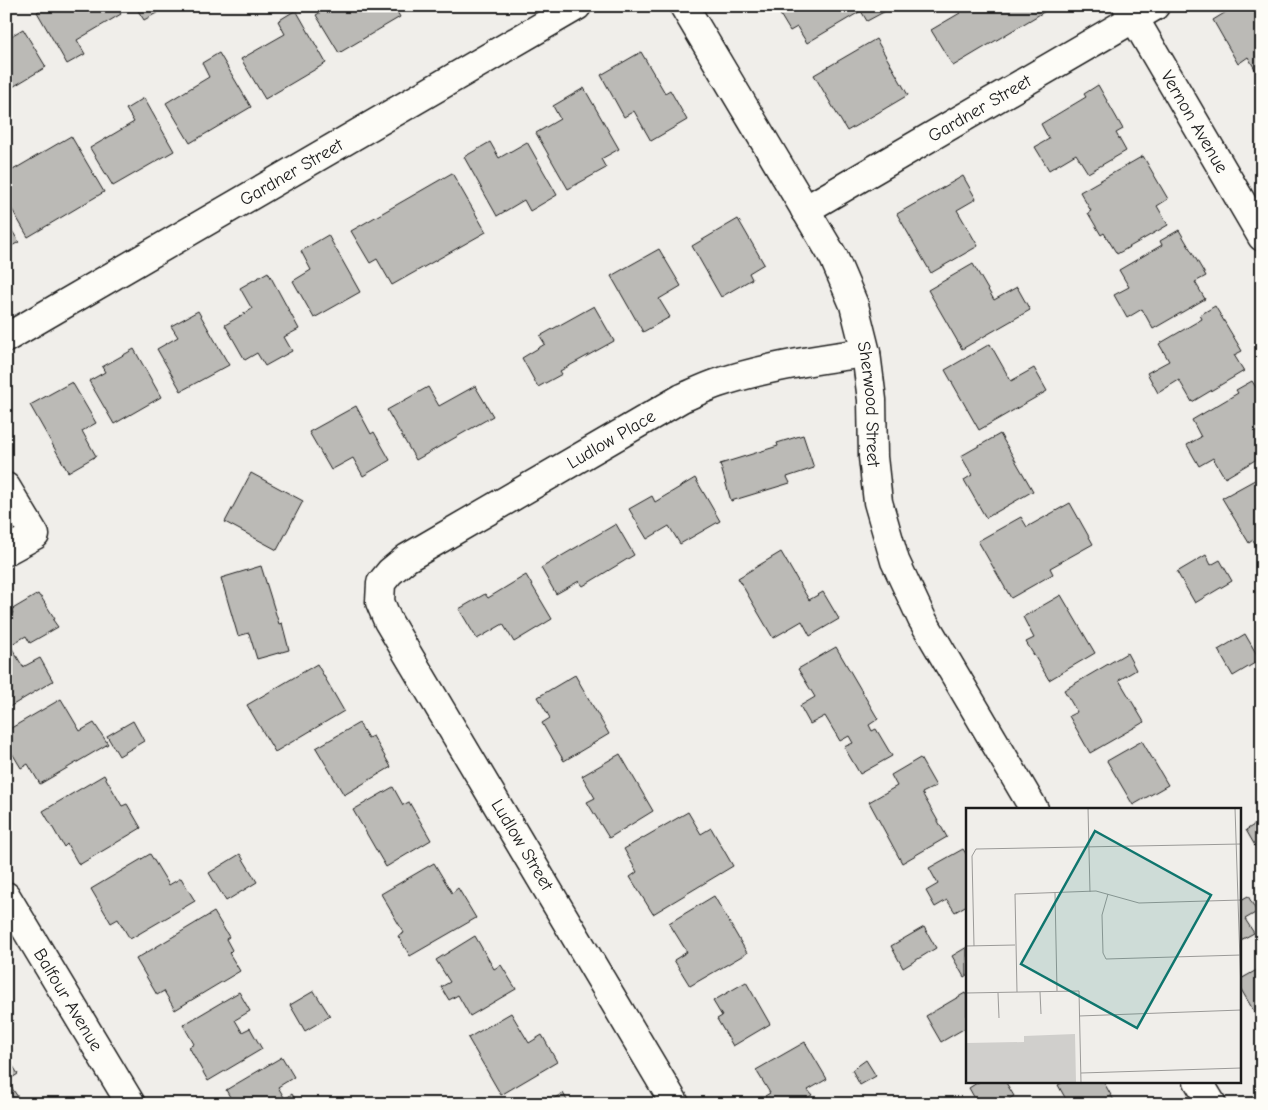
<svg xmlns="http://www.w3.org/2000/svg" width="1268" height="1110" font-family="'Comic Neue',sans-serif">
<style>
.building{fill:#bbbab6;stroke:#1c1c1c}
.lines{fill:none;stroke-linecap:round;stroke-linejoin:round}
.minor-casing{stroke:#1c1c1c;stroke-width:31}
.minor{stroke:#fdfcf7;stroke-width:28}
.labels{text-anchor:middle;dominant-baseline:central;stroke-width:5;stroke-linejoin:round;paint-order:stroke}
.street-label{font-size:18px;fill:#1c1c1c;stroke:#fdfcf7}
.inset-road{fill:none;stroke:#9b9a98;stroke-width:1}
.view{fill:#0f766e;fill-opacity:0.15;stroke:#0f766e;stroke-width:2.5}
.inset-edge{fill:none;stroke:#1c1c1c;stroke-width:2.5}
</style>
<rect width="100%" height="100%" fill="#f0eeea"/>
<filter id="ink" filterUnits="userSpaceOnUse"><feTurbulence type="fractalNoise" baseFrequency=".02" numOctaves="2"/><feDisplacementMap in="SourceGraphic" scale="10" xChannelSelector="R" yChannelSelector="G"/><feConvolveMatrix kernelMatrix="1 2 1 2 8 2 1 2 1" color-interpolation-filters="sRGB"/></filter>
<g filter="url(#ink)">
<g class="building">
<polygon points="46,6 116,6 121,14 77,40 85,54 67,64 37,12"/>
<polygon points="135,6 160,6 162,10 144,20"/>
<polygon points="331,6 394,6 400,17 339,53 316,15"/>
<polygon points="775,6 893,6 893,7 867,21 861,11 807,43 797,27 790,31"/>
<polygon points="956,6 1045,6 1047,10 953,66 931,30 960,13"/>
<polygon points="1236,6 1262,6 1262,74 1259,76 1248,57 1238,64 1213,20"/>
<polygon points="296,10 326,63 265,99 241,59 285,34 278,21"/>
<polygon points="23,29 46,67 6,91 6,39"/>
<polygon points="876,39 908,95 847,131 814,75"/>
<polygon points="641,52 665,93 670,90 687,120 651,141 634,111 624,117 601,75"/>
<polygon points="219,53 251,107 190,143 166,103 209,77 202,63"/>
<polygon points="1098,85 1123,129 1116,133 1126,151 1088,173 1076,154 1049,170 1035,147 1049,139 1041,124 1086,97 1084,94"/>
<polygon points="584,88 619,149 601,159 606,168 568,189 536,133 560,119 553,106"/>
<polygon points="144,98 174,151 113,186 90,148 134,122 126,109"/>
<polygon points="71,136 104,192 28,237 6,199 6,174"/>
<polygon points="490,142 499,158 527,142 557,195 530,211 524,200 497,216 464,157"/>
<polygon points="1143,156 1168,199 1157,206 1168,225 1117,254 1104,233 1101,235 1088,213 1091,211 1080,192"/>
<polygon points="452,173 486,232 392,285 377,259 370,263 351,231"/>
<polygon points="963,176 976,199 957,210 978,246 931,273 897,214"/>
<polygon points="738,219 764,264 749,273 752,279 721,297 692,246"/>
<polygon points="6,221 19,242 6,249"/>
<polygon points="1179,230 1206,276 1195,282 1205,299 1153,329 1142,309 1127,318 1114,295 1129,287 1119,270 1162,245 1160,241"/>
<polygon points="328,235 360,292 314,318 293,281 311,270 301,251"/>
<polygon points="659,249 681,286 659,299 670,317 643,332 611,276"/>
<polygon points="973,264 994,300 1017,287 1030,310 962,349 928,290"/>
<polygon points="268,272 299,329 284,337 292,351 265,366 257,353 245,360 225,325 252,309 240,288"/>
<polygon points="594,306 614,341 560,371 562,374 538,387 522,358 545,344 540,336"/>
<polygon points="1215,306 1242,351 1234,355 1244,371 1192,402 1179,380 1158,393 1147,373 1169,361 1159,344 1202,319 1200,315"/>
<polygon points="198,311 229,365 181,391 157,349 178,337 171,326"/>
<polygon points="990,344 1011,381 1034,368 1047,391 979,430 945,370"/>
<polygon points="134,349 161,397 114,424 89,381 105,372 102,367"/>
<polygon points="1252,381 1262,397 1262,456 1225,478 1213,458 1199,466 1187,445 1201,437 1192,420 1238,393 1236,390"/>
<polygon points="72,382 96,423 82,431 96,456 68,472 30,405"/>
<polygon points="475,386 493,416 416,460 387,410 428,387 439,406"/>
<polygon points="356,406 371,434 374,432 390,460 363,476 353,458 331,470 309,432"/>
<polygon points="1000,434 1033,491 986,518 964,480 972,475 961,456"/>
<polygon points="803,435 814,468 787,477 790,483 731,501 720,464 778,446 777,443"/>
<polygon points="251,473 303,501 277,550 225,522"/>
<polygon points="1262,476 1262,546 1258,548 1253,540 1249,543 1222,498"/>
<polygon points="695,478 720,521 680,544 669,526 647,539 629,509 652,496 655,502"/>
<polygon points="1070,503 1093,544 1050,568 1053,574 1011,598 978,541 1021,517 1027,527"/>
<polygon points="616,524 634,555 583,586 579,581 556,594 541,568"/>
<polygon points="781,552 809,600 823,592 839,619 810,636 802,621 773,638 738,578"/>
<polygon points="1206,555 1211,565 1220,560 1232,581 1195,603 1177,572"/>
<polygon points="261,566 279,624 282,623 289,650 257,659 249,633 238,636 221,578"/>
<polygon points="526,575 552,619 514,642 503,624 477,639 459,609 485,594 488,598"/>
<polygon points="38,594 40,597 41,597 55,619 53,620 58,627 30,643 26,636 10,645 23,667 40,658 53,681 6,709 6,617 13,613 11,610"/>
<polygon points="1061,595 1095,653 1049,680 1026,642 1034,638 1023,617"/>
<polygon points="1245,634 1260,660 1233,676 1218,650"/>
<polygon points="836,647 878,719 869,725 872,731 876,729 892,756 860,774 844,747 853,743 849,736 840,741 825,716 810,724 800,706 815,697 798,669"/>
<polygon points="1127,653 1136,670 1119,680 1144,722 1090,753 1069,716 1077,712 1064,690"/>
<polygon points="317,664 344,711 275,752 247,705"/>
<polygon points="575,675 609,734 564,761 542,723 550,718 538,697"/>
<polygon points="61,699 80,731 94,723 108,744 40,784 28,764 21,768 6,743 6,731"/>
<polygon points="133,721 144,741 119,756 107,736"/>
<polygon points="359,723 368,738 373,736 391,767 344,795 316,748"/>
<polygon points="1142,741 1168,785 1133,805 1107,761"/>
<polygon points="620,754 653,811 609,838 587,802 595,798 582,776"/>
<polygon points="920,758 936,786 922,793 947,837 902,863 869,802 897,786 891,775"/>
<polygon points="104,775 122,806 127,804 141,828 79,865 67,844 64,847 43,811"/>
<polygon points="393,787 403,805 409,802 431,840 386,867 353,810"/>
<polygon points="688,812 701,834 711,828 733,866 653,914 630,877 637,872 624,849"/>
<polygon points="1262,820 1262,855 1261,856 1246,830"/>
<polygon points="963,849 967,855 967,905 955,912 947,900 935,907 926,891 938,884 929,868"/>
<polygon points="150,854 169,885 181,878 195,901 130,939 118,919 111,923 91,889"/>
<polygon points="240,854 257,882 226,901 209,873"/>
<polygon points="434,863 452,893 458,888 476,918 410,956 398,936 404,933 381,894"/>
<polygon points="714,896 747,953 690,986 674,960 687,952 669,923"/>
<polygon points="1248,896 1257,912 1245,919 1254,933 1239,941 1239,901"/>
<polygon points="214,912 229,937 226,939 232,950 229,953 240,971 175,1010 164,991 157,995 136,959"/>
<polygon points="924,927 936,948 903,968 891,946"/>
<polygon points="475,936 494,969 501,965 516,989 470,1016 458,995 449,1000 441,987 450,982 436,960"/>
<polygon points="967,947 967,975 964,977 952,956"/>
<polygon points="1262,967 1262,1025 1239,986 1239,980"/>
<polygon points="746,982 770,1024 733,1046 717,1019 722,1016 713,1001"/>
<polygon points="314,991 330,1016 305,1031 290,1005"/>
<polygon points="239,992 250,1011 235,1020 242,1032 250,1028 262,1049 208,1081 189,1047 194,1044 183,1025"/>
<polygon points="965,993 967,996 967,1027 941,1042 926,1016"/>
<polygon points="511,1013 529,1043 542,1035 557,1062 501,1095 468,1038"/>
<polygon points="805,1042 827,1079 808,1090 812,1095 796,1104 769,1104 765,1096 770,1093 756,1070"/>
<polygon points="6,1055 18,1074 7,1081 20,1100 14,1104 6,1104"/>
<polygon points="282,1057 294,1077 278,1087 285,1099 292,1094 298,1104 234,1104 226,1090"/>
<polygon points="866,1060 876,1076 860,1085 852,1070"/>
<polygon points="980,1081 1005,1081 1014,1096 1001,1104 978,1104 969,1088"/>
<polygon points="1065,1081 1103,1081 1116,1104 1063,1104 1067,1101 1058,1085"/>
<polygon points="563,1093 569,1104 545,1104"/>
</g>
<g class="lines">
<defs>
<g id="minor">
<path id="s1" d="M 684,6 L 834,258 L 854,305 L 866,353 L 872,400 L 873,457 L 878,502 L 895,561 L 922,619 L 1034,809"/>
<path id="s2" d="M 1127,6 L 1262,237"/>
<path id="s3" d="M 805,210 L 1155,6"/>
<path id="s4" d="M 6,338 L 577,6"/>
<polyline points="6,487 35,535 6,551"/>
<path id="s5" d="M 6,896 L 131,1104"/>
<polyline points="1198,1081 1212,1104"/>
<path id="s6" d="M 675,1104 L 388,621 L 380,602 L 381,583 L 390,572 L 407,558 L 682,398 C 694,393 706,387 718,383 C 766,367 815,359 866,353"/>
</g>
</defs>
<use href="#minor" class="minor-casing"/>
<use href="#minor" class="minor"/>
</g>
</g>
<g class="labels">
<g class="street-label">
<text stroke="none"><textPath href="#s3" startOffset="202">Gardner Street</textPath></text>
<text stroke="none"><textPath href="#s2" startOffset="134">Vernon Avenue</textPath></text>
<text stroke="none"><textPath href="#s4" startOffset="330">Gardner Street</textPath></text>
<text stroke="none"><textPath href="#s1" startOffset="445">Sherwood Street</textPath></text>
<text stroke="none"><textPath href="#s6" startOffset="874">Ludlow Place</textPath></text>
<text transform="translate(522 845) rotate(59)">Ludlow Street</text>
<text stroke="none"><textPath href="#s5" startOffset="121">Balfour Avenue</textPath></text>
</g>
</g>
<g transform="translate(966 808)">
<rect width="275" height="275" fill="#f0eeea"/>
<path d="M 109,226 L 110,275 L 0,275 L 0,235 L 58,234 L 58,228 Z" fill="#d0cfcc"/>
<path class="inset-road" d="M 122,0 L 124,84M 269,0 L 275,184M 89,85 L 91,183M 142,86 L 136,107 L 137,145 L 140,151 L 275,147M 0,138 L 49,137M 8,138 L 6,48 L 10,41 L 275,36M 51,184 L 49,86 L 130,83 L 173,95 L 275,92M 74,184 L 75,206M 0,185 L 113,183 L 115,275M 32,185 L 33,210M 113,208 L 275,202M 115,265 L 275,260"/>
<path class="view" d="M 129,23 L 245,87 L 171,220 L 55,156 Z"/>
<rect width="275" height="275" class="inset-edge"/>
</g>
<rect width="1268" height="1110" fill="none" stroke="#fdfcf7" stroke-width="25"/>
<rect x="12" y="12" width="1243" height="1085" fill="none" stroke="#1c1c1c" stroke-width="2" filter="url(#ink)"/>
</svg>
